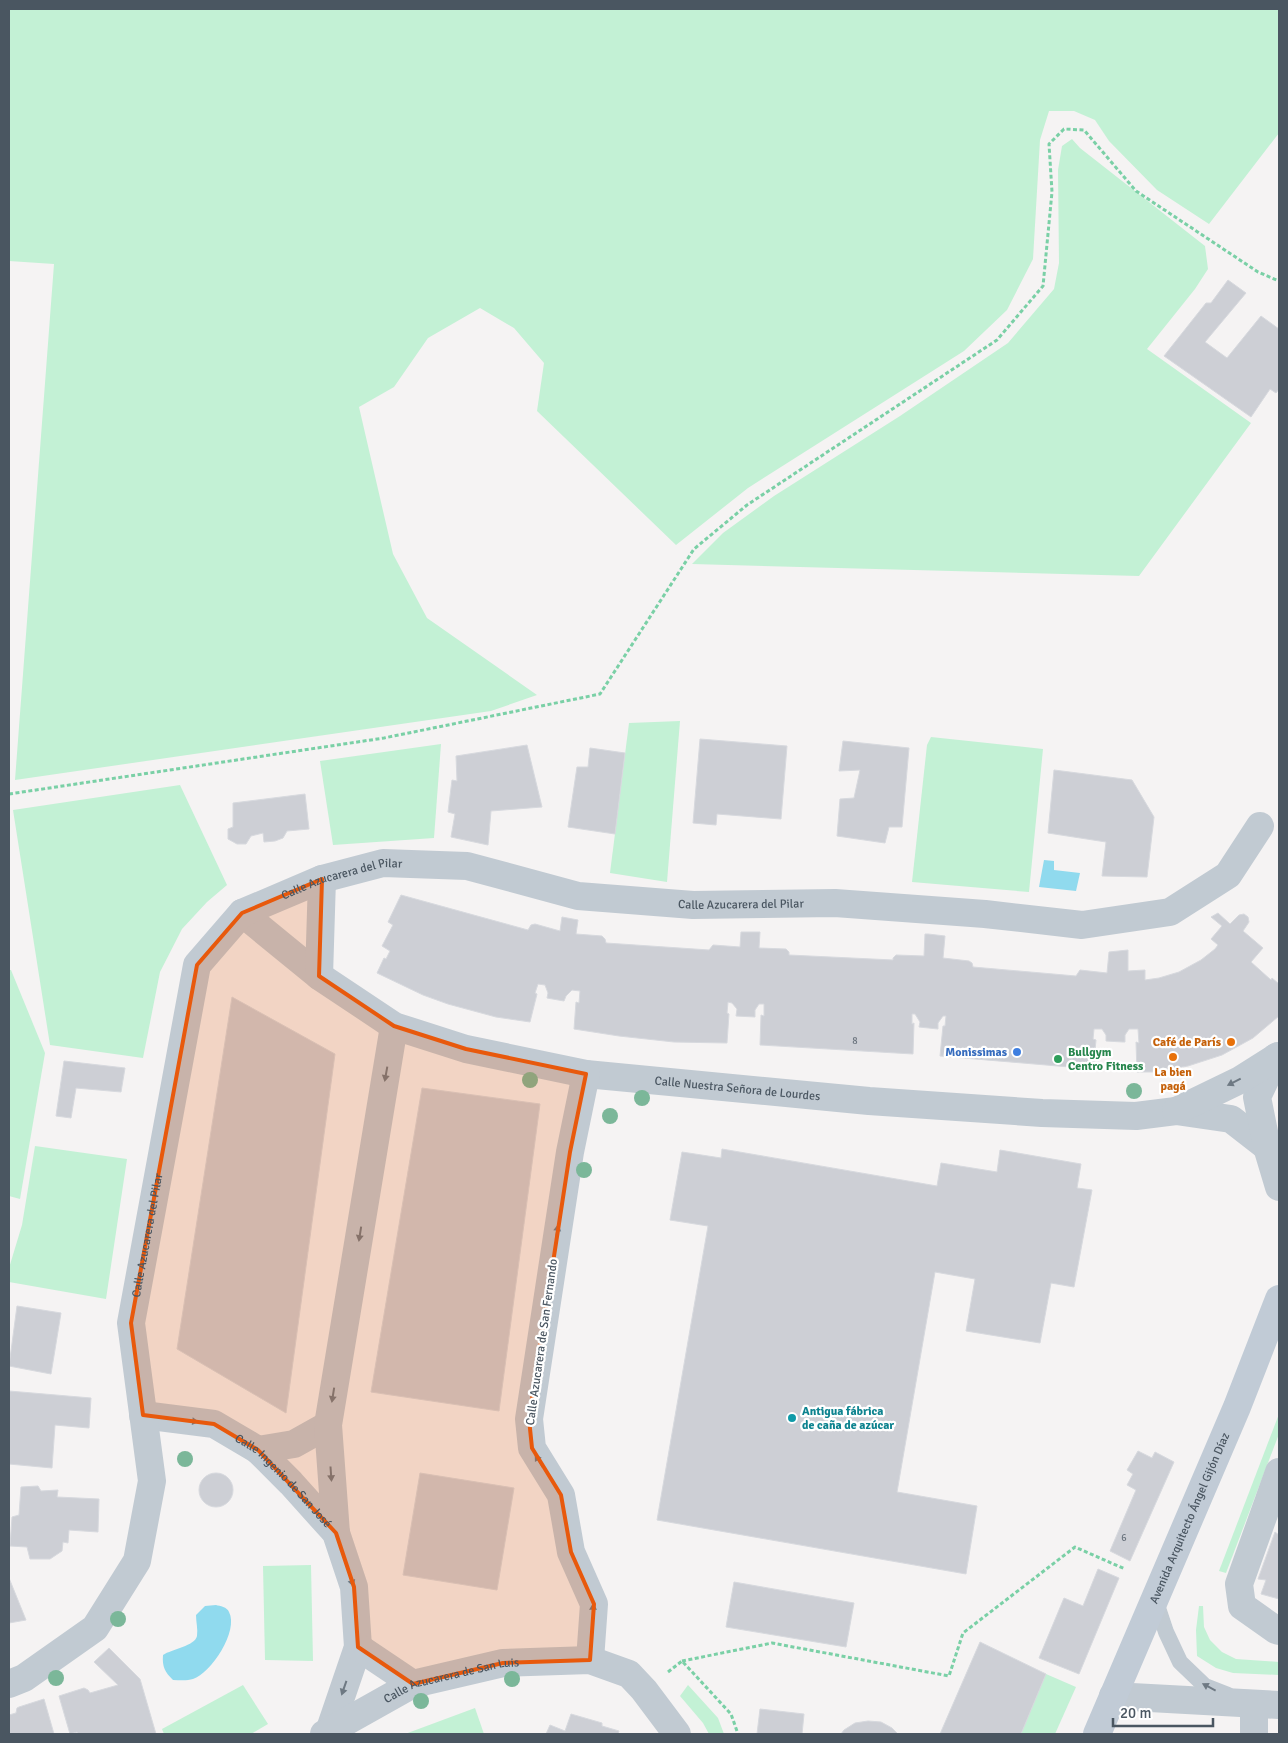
<svg xmlns="http://www.w3.org/2000/svg" width="1288" height="1743" font-family="Signika,sans-serif">
<style>
.green{fill:#c3f1d5}
.water{fill:#90daee}
.building{fill:#cdcfd5;stroke:#d7d9de}
.lines{fill:none;stroke-linecap:round;stroke-linejoin:round}
.path{stroke:#7ad0a6;stroke-width:3;stroke-dasharray:4 2.5;stroke-linecap:butt}
.lane{stroke:#c1cad2;stroke-width:16}
.street{stroke:#c1cad2;stroke-width:28}
.secondary{stroke:#c1cbd6;stroke-width:28}
.tree{fill:#7bb799}
.oneway{fill:#6e7983}
.marked{fill:#e8590c;fill-opacity:0.2;stroke:#e8590c;stroke-width:4;stroke-linejoin:round}
.food-dot{fill:#e8710a;stroke:#fff;stroke-width:2}
.shop-dot{fill:#3f7fe0;stroke:#fff;stroke-width:2}
.leisure-dot{fill:#2e9e5b;stroke:#fff;stroke-width:2}
.culture-dot{fill:#0f9aa8;stroke:#fff;stroke-width:2}
.labels{text-anchor:middle;dominant-baseline:central;stroke-width:4.5;stroke-linejoin:round;paint-order:stroke}
.number-label{font-size:10px;fill:#6b747e}
.street-label{font-size:12px;fill:#4a5661;stroke:#fff}
.food-label{font-size:12px;font-weight:bold;fill:#c56008;stroke:#fff;text-anchor:end}
.shop-label{font-size:12px;font-weight:bold;fill:#366cbe;stroke:#fff;text-anchor:end}
.leisure-label{font-size:12px;font-weight:bold;fill:#27864d;stroke:#fff;text-anchor:start}
.culture-label{font-size:12px;font-weight:bold;fill:#0d838f;stroke:#fff;text-anchor:start}
</style>
<rect width="100%" height="100%" fill="#f5f3f3"/>
<g class="green">
<polygon points="9,9 1279,9 1279,133 1209,224 1157,190 1109,141 1095,120 1074,111 1049,111 1040,140 1033,259 1007,310 964,351 748,488 676,545 537,411 544,363 514,328 480,308 428,338 394,387 359,407 393,554 427,618 537,695 491,711 15,780 54,264 9,261"/>
<polygon points="1072,139 1080,148 1205,246 1208,269 1195,289 1147,349 1251,423 1139,576 692,564 723,533 774,496 900,416 1008,343 1054,289 1059,263 1058,170 1062,146"/>
<polygon points="680,721 667,882 610,873 629,723"/>
<polygon points="931,737 1043,749 1029,892 912,882 927,745"/>
<polygon points="441,744 434,838 333,845 320,761"/>
<polygon points="180,785 227,885 207,902 182,929 160,972 143,1058 50,1045 13,810"/>
<polygon points="9,970 11,970 45,1053 20,1199 9,1196"/>
<polygon points="35,1146 127,1159 106,1299 9,1282 9,1268 22,1225"/>
<polygon points="1279,1414 1279,1434 1226,1573 1219,1571"/>
<polygon points="311,1565 313,1661 265,1660 263,1566"/>
<polygon points="1199,1606 1203,1606 1204,1627 1210,1640 1222,1652 1236,1659 1279,1662 1279,1675 1233,1673 1216,1668 1197,1656 1196,1630"/>
<polygon points="1046,1674 1076,1687 1055,1734 1021,1734"/>
<polygon points="243,1685 268,1724 251,1734 164,1734 162,1729"/>
<polygon points="688,1685 718,1718 724,1734 709,1734 703,1723 680,1696"/>
<polygon points="475,1708 484,1734 405,1734"/>
</g>
<g class="water">
<polygon points="1044,860 1054,861 1054,870 1080,873 1076,891 1039,887"/>
<path d="M 216,1605 C 220,1606 227,1607 229,1612 C 239,1631 211,1673 193,1679 C 187,1681 179,1680 173,1680 C 165,1672 162,1667 163,1655 C 172,1649 195,1646 197,1636 C 198,1629 196,1622 196,1615 L 205,1606 Z"/>
</g>
<g class="building">
<polygon points="1228,280 1246,293 1205,342 1227,358 1261,316 1279,329 1279,389 1276,393 1270,389 1251,417 1164,356 1206,303 1211,303"/>
<polygon points="700,739 787,746 781,819 717,814 716,825 693,823"/>
<polygon points="843,741 909,748 902,827 889,827 885,843 837,836 840,799 854,798 860,770 839,771"/>
<polygon points="527,745 542,807 491,811 488,845 451,837 455,814 448,812 452,780 457,781 456,756"/>
<polygon points="590,748 625,753 615,834 568,827 577,767 588,767"/>
<polygon points="1054,770 1132,780 1154,817 1147,877 1102,876 1106,842 1048,833"/>
<polygon points="305,794 309,829 287,831 283,838 275,841 264,842 263,833 251,836 246,844 237,844 228,839 228,829 233,827 233,803"/>
<polygon points="401,895 528,930 531,925 535,924 560,931 562,917 578,920 576,934 602,936 605,939 606,943 709,950 713,945 740,947 741,932 760,932 759,948 786,949 789,952 789,955 893,960 893,958 896,955 924,956 925,934 928,934 945,936 943,958 969,961 972,963 973,967 1076,976 1080,970 1107,973 1109,952 1128,950 1128,971 1145,970 1145,980 1159,978 1179,972 1201,960 1215,949 1218,945 1211,939 1222,926 1211,917 1218,913 1230,924 1239,915 1244,914 1248,917 1249,922 1243,931 1263,948 1251,962 1271,980 1272,978 1279,984 1279,1016 1253,1038 1222,1055 1188,1066 1153,1072 1137,1072 1136,1042 1139,1043 1138,1029 1129,1029 1125,1035 1125,1042 1123,1042 1106,1041 1106,1035 1102,1029 1094,1029 1093,1039 1096,1040 1093,1069 940,1056 943,1026 945,1026 946,1016 943,1016 938,1023 938,1029 919,1027 920,1022 915,1014 912,1014 912,1024 914,1023 913,1054 760,1045 761,1015 764,1016 764,1004 759,1004 755,1010 755,1017 736,1016 737,1009 732,1003 728,1002 727,1013 729,1014 727,1043 674,1042 619,1036 574,1029 576,1002 579,1003 580,991 572,990 566,996 564,1001 547,998 548,993 545,985 538,984 535,993 537,994 530,1022 496,1017 448,1004 423,995 377,973 384,958 386,959 390,951 382,946 393,925 388,922"/>
<polygon points="232,997 335,1054 286,1413 177,1349"/>
<polygon points="64,1061 125,1068 121,1092 76,1088 71,1118 56,1116"/>
<polygon points="422,1088 540,1104 499,1411 371,1392"/>
<polygon points="722,1149 937,1186 941,1163 997,1172 1000,1150 1081,1164 1077,1188 1092,1190 1074,1287 1051,1283 1040,1343 966,1331 975,1279 935,1272 897,1492 977,1506 966,1574 657,1520 708,1226 670,1220 682,1152 721,1158"/>
<polygon points="17,1306 61,1313 51,1374 9,1366"/>
<polygon points="9,1391 91,1398 89,1428 55,1425 52,1468 9,1464"/>
<polygon points="1138,1451 1152,1458 1155,1452 1174,1462 1130,1561 1110,1551 1136,1490 1127,1485 1133,1474 1127,1470"/>
<polygon points="420,1473 514,1488 497,1590 403,1575"/>
<circle cx="216" cy="1490" r="17"/>
<polygon points="38,1486 41,1491 58,1490 57,1497 99,1499 98,1532 69,1530 68,1543 63,1542 62,1551 50,1559 30,1559 27,1547 10,1546 12,1517 19,1515 21,1487"/>
<polygon points="1275,1532 1279,1535 1279,1599 1261,1594 1266,1580 1258,1579"/>
<polygon points="1098,1569 1119,1578 1079,1674 1039,1658 1064,1598 1083,1606"/>
<polygon points="9,1578 26,1620 9,1623"/>
<polygon points="734,1582 854,1603 846,1647 726,1627"/>
<polygon points="980,1642 1046,1674 1021,1734 940,1734"/>
<polygon points="109,1648 140,1679 156,1734 78,1734 77,1732 70,1734 59,1696 84,1688 88,1690 90,1693 118,1685 94,1662"/>
<polygon points="44,1699 54,1734 9,1734 9,1715 16,1713 17,1708 19,1707"/>
<polygon points="760,1709 804,1714 802,1734 757,1734"/>
<polygon points="571,1714 602,1723 602,1726 619,1731 618,1734 546,1734 550,1725 565,1731"/>
<polygon points="868,1721 881,1722 892,1728 898,1734 841,1734 844,1730 855,1723"/>
</g>
<g class="lines">
<g class="path">
<polyline points="9,794 384,738 600,694 694,549 747,505 997,340 1043,286 1052,192 1049,144 1064,129 1084,130 1136,191 1258,272 1279,281"/>
<polyline points="682,1661 772,1643 949,1676 963,1633 1075,1547 1125,1569"/>
<polyline points="668,1672 682,1661 731,1714 738,1734"/>
</g>
<polyline class="lane" points="1155,1599 1166,1632 1180,1662 1205,1686 1228,1695"/>
<g class="street">
<path id="s1" d="M 242,913 L 319,976 L 394,1026 L 466,1049 L 586,1074 L 869,1101 L 1042,1113 L 1136,1116 L 1176,1111 L 1231,1119 L 1267,1147 L 1279,1153"/>
<polyline points="319,976 322,879"/>
<polyline points="1279,1056 1276,1057 1257,1097 1267,1147 1279,1187"/>
<polyline points="586,1074 570,1152 529,1419 532,1448 561,1495 571,1552 594,1604 590,1660"/>
<polyline points="1176,1111 1240,1080 1278,1056"/>
<path id="s2" d="M 143,1415 L 214,1424 L 258,1450 L 291,1483 L 336,1533 L 354,1587 L 358,1647 L 330,1729"/>
<polyline points="258,1450 294,1444 328,1425"/>
<polyline points="1279,1472 1239,1584 1242,1606 1276,1630 1279,1631"/>
<polyline points="336,1533 328,1425 394,1026"/>
<polyline points="358,1647 413,1684"/>
<path id="s3" d="M 9,1684 L 24,1678 L 95,1628 L 137,1561 L 152,1481 L 131,1323 L 197,965 L 242,913 L 322,879 L 383,863 L 467,866 L 578,896 L 693,905 L 835,903 L 985,914 L 1082,925 L 1170,912 L 1228,875 L 1260,826"/>
<polyline points="1113,1696 1279,1705"/>
<polyline points="1254,1705 1254,1734"/>
<path id="s4" d="M 324,1734 L 413,1684 L 503,1663 L 590,1660 L 629,1674 L 644,1690 L 677,1734"/>
</g>
<path class="secondary" id="s5" d="M 1097,1734 L 1237,1407 L 1279,1299"/>
</g>
<g class="tree">
<circle cx="530" cy="1080" r="8"/>
<circle cx="1134" cy="1091" r="8"/>
<circle cx="642" cy="1098" r="8"/>
<circle cx="610" cy="1116" r="8"/>
<circle cx="584" cy="1170" r="8"/>
<circle cx="185" cy="1459" r="8"/>
<circle cx="118" cy="1619" r="8"/>
<circle cx="56" cy="1678" r="8"/>
<circle cx="512" cy="1679" r="8"/>
<circle cx="421" cy="1701" r="8"/>
</g>
<defs><path id="oneway-solid" d="M-6-.8H1V-3.2L6.5 0L1 3.2V.8H-6Z" transform="scale(1.25)"/></defs>
<g class="oneway">
<use href="#oneway-solid" transform="translate(386 1074) rotate(100)"/>
<use href="#oneway-solid" transform="translate(1234 1082) rotate(153)"/>
<use href="#oneway-solid" transform="translate(557 1232) rotate(-81)"/>
<use href="#oneway-solid" transform="translate(360 1234) rotate(99)"/>
<use href="#oneway-solid" transform="translate(333 1395) rotate(99)"/>
<use href="#oneway-solid" transform="translate(191 1421) rotate(7)"/>
<use href="#oneway-solid" transform="translate(539 1461) rotate(-122)"/>
<use href="#oneway-solid" transform="translate(331 1474) rotate(86)"/>
<use href="#oneway-solid" transform="translate(351 1579) rotate(72)"/>
<use href="#oneway-solid" transform="translate(593 1611) rotate(-89)"/>
<use href="#oneway-solid" transform="translate(1209 1687) rotate(-152)"/>
<use href="#oneway-solid" transform="translate(344 1688) rotate(109)"/>
</g>
<path class="marked" d="M 322,879 L 319,976 L 394,1026 L 466,1049 L 586,1074 L 570,1152 L 529,1419 L 532,1448 L 561,1495 L 571,1552 L 594,1604 L 590,1660 L 503,1663 L 413,1684 L 358,1647 L 354,1587 L 336,1533 L 258,1450 L 214,1424 L 143,1415 L 131,1323 L 197,965 L 242,913 Z"/>
<g class="food-dot">
<circle cx="1231" cy="1042" r="5"/>
<circle cx="1173" cy="1057" r="5"/>
</g>
<circle class="shop-dot" cx="1017" cy="1052" r="5"/>
<circle class="leisure-dot" cx="1058" cy="1059" r="5"/>
<circle class="culture-dot" cx="792" cy="1418" r="5"/>
<g class="labels">
<g class="number-label">
<text x="855" y="1041">8</text>
<text x="1124" y="1538">6</text>
</g>
<g class="street-label">
<text stroke="none"><textPath href="#s3" startOffset="962">Calle Azucarera del Pilar</textPath></text>
<text stroke="none"><textPath href="#s3" startOffset="1368">Calle Azucarera del Pilar</textPath></text>
<text stroke="none"><textPath href="#s1" startOffset="540">Calle Nuestra Señora de Lourdes</textPath></text>
<text stroke="none"><textPath href="#s3" startOffset="512">Calle Azucarera del Pilar</textPath></text>
<text transform="translate(542 1342) rotate(-82)">Calle Azucarera de San Fernando</text>
<text stroke="none"><textPath href="#s2" startOffset="162">Calle Ingenio de San José</textPath></text>
<text stroke="none"><textPath href="#s5" startOffset="235">Avenida Arquitecto Ángel Gijón Díaz</textPath></text>
<text stroke="none"><textPath href="#s4" startOffset="140">Calle Azucarera de San Luis</textPath></text>
</g>
<g class="food-label">
<text x="1221" y="1042">Café de París</text>
<text x="1173" y="1072" text-anchor="middle">La bien<tspan x="1173" dy="14">pagá</tspan></text>
</g>
<g class="shop-label">
<text x="1007" y="1052">Monissimas</text>
</g>
<g class="leisure-label">
<text x="1068" y="1052">Bullgym<tspan x="1068" dy="14">Centro Fitness</tspan></text>
</g>
<g class="culture-label">
<text x="802" y="1411">Antigua fábrica<tspan x="802" dy="14">de caña de azúcar</tspan></text>
</g>
</g>
<rect width="1288" height="1743" fill="none" stroke="#4a5661" stroke-width="20"/>
<path d="M1113 1718v8h100v-8" fill="none" stroke="#4a5661" stroke-width="2.5"/>
<text x="1120" y="1718" font-size="15" fill="#4a5661" stroke="#ffffff" stroke-width="4" paint-order="stroke">20 m</text>
</svg>
